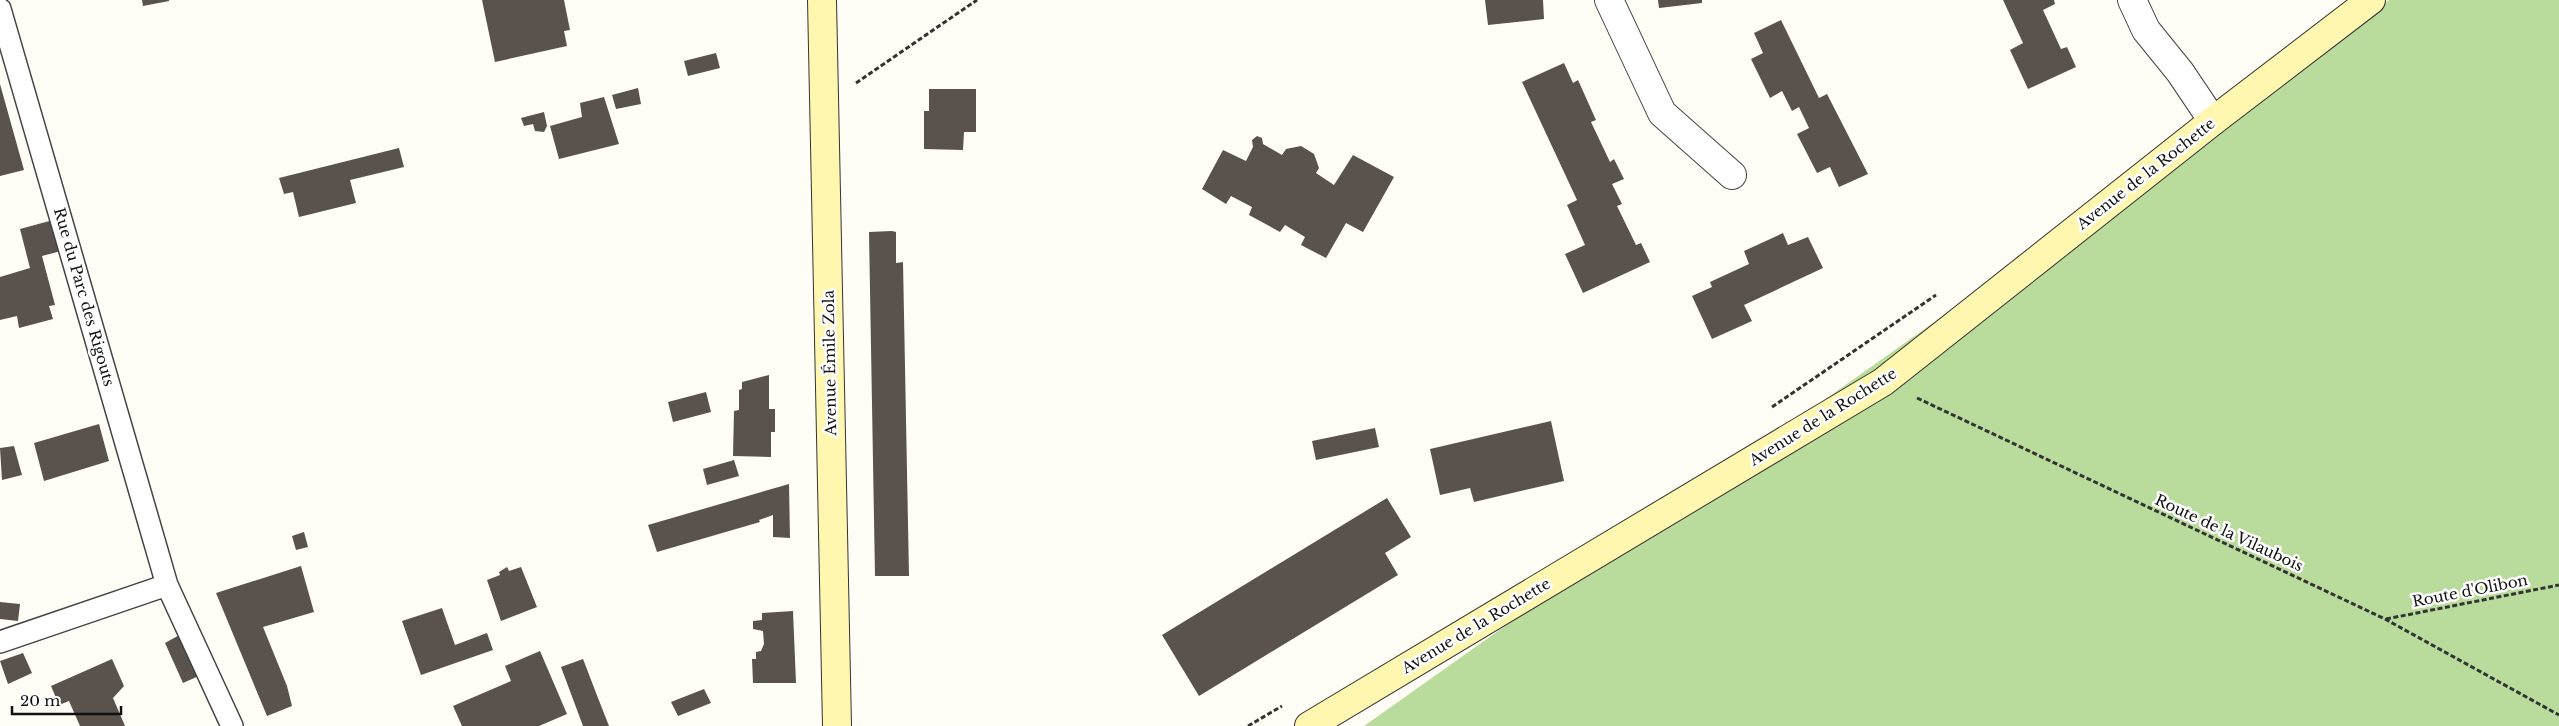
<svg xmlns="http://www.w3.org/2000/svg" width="2559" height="726" viewBox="0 0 2559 726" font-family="'Libre Baskerville',serif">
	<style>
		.forest { fill: #b9dc9c }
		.building { fill: #5a524d }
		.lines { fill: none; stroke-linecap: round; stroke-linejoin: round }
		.service-casing { stroke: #444; stroke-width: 24 }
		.minor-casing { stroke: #444; stroke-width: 30 }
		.secondary-casing { stroke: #333; stroke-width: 30 }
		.path { stroke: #333; stroke-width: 3; stroke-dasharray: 5 2.5; stroke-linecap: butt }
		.service { stroke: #fff; stroke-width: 21 }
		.minor { stroke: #fff; stroke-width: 28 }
		.secondary { stroke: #fff6b0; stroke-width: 28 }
		.labels { text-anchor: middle; stroke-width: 5; stroke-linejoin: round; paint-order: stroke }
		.street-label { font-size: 15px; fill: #111; stroke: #fff }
	</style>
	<rect width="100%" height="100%" fill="#fffdf5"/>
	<path class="forest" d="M2389,0H2559V726H1364Z"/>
	<path class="building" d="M142,0H169V1L143,6Z
		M482,0H564L570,30L564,31L567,46L495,62Z
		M1485,0H1543L1544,19L1488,25Z
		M1658,0H1702V3L1659,8Z
		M2003,0H2054L2055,4L2043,10L2061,49L2067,47L2076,67L2028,89L2010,50L2023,43Z
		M1781,20L1819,98L1827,94L1868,174L1839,187L1830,167L1817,173L1797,134L1809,128L1799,107L1792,111L1782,91L1770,98L1751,59L1763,53L1754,33Z
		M716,53L720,68L688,76L684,61Z
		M1564,63L1573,83L1578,80L1596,120L1591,122L1610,162L1614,159L1624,179L1612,184L1622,204L1617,206L1636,245L1641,243L1650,262L1583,293L1565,254L1585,245L1567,205L1577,200L1522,82Z
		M0,84L24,170L0,176Z
		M638,88L641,104L616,109L612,95Z
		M929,89H976V132H964L963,150L924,149V111H929Z
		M604,97L619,144L559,159L550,126L582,117L580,103Z
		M544,112L547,126L544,132L535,131L533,124L524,126L521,118Z
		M1257,136L1262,138L1263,144L1282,155L1286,149L1301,146L1314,154L1319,168L1316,173L1334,185L1353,155L1394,177L1363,232L1346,223L1326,258L1301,245L1305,237L1285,225L1280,232L1249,215L1252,207L1231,196L1226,204L1202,189L1223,150L1246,161L1253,147L1252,140Z
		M399,148L404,167L350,180L356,203L299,217L293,192L284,194L279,178Z
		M53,220L61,251L42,256L55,305L49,306L53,319L19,328L17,316L0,320V277L30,268L20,229Z
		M892,231L896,232V263L903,262L909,576H875L869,232Z
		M1783,233L1788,245L1808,237L1823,268L1744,305L1752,321L1712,339L1692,296L1712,287L1710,282L1749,264L1744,251Z
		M769,375V409H775V432H771V457L733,456L734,411L739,410V390L742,389V382Z
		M706,392L711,412L673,422L668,402Z
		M1551,421L1564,481L1474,502L1470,488L1440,495L1430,449Z
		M99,424L109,461L44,481L34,443Z
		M1375,428L1379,447L1316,460L1312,441Z
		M14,446L22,475L2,480L0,448Z
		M734,460L739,476L707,485L703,469Z
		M789,484L790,538L773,537V515L759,520L760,522L657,552L648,525Z
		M1387,498L1411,537L1385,553L1398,575L1199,696L1162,635Z
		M304,532L308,547L296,550L292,536Z
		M301,566L314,612L263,627L287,686L292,706L267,716L216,593Z
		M507,567L509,571L521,567L537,607L501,621L487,580L500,575L499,572Z
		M0,602L20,604L18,621L0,619Z
		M442,608L455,645L487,633L493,650L421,675L402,621Z
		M793,611L796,683H753L752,659H756V652L761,651L764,644L763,631L753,629V621L762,620V613Z
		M183,633L201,675L183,683L165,643Z
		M540,651L567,714L539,726H462L453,706L511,681L505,666Z
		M23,653L32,673L8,684L0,661Z
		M112,659L124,686L113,698L125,726H80L69,701L59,705L51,686Z
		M583,659L598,698L609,726H583L561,667Z
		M704,689L711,703L678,716L671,702Z"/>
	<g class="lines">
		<defs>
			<path id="service" d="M0,9L167,585L0,642
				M167,585L232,726"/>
			<path id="minor" d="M1609,0L1662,113L1732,175
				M2132,0L2146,30L2180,72L2213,121"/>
			<path id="secondary" d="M822,0L837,726
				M1309,726L1883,382L2213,121L2371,0"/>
		</defs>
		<use href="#service" class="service-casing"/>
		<use href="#minor" class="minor-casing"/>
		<use href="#secondary" class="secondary-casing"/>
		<path class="path" d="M856,83L977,0
			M1917,398L2385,619L2559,715
			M1772,407L1936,295
			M2386,619L2559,585
			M1248,726L1282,706"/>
		<use href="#service" class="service"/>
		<use href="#minor" class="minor"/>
		<use href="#secondary" class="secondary"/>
	</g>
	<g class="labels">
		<g class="street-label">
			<text transform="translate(2146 174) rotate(-38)" y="5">Avenue de la Rochette</text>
			<text transform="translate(84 297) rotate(74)" y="5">Rue du Parc des Rigouts</text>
			<text transform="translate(830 363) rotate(-91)" y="5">Avenue Émile Zola</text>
			<text transform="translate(1823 417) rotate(-32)" y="5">Avenue de la Rochette</text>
			<text transform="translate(2229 533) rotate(25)" y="5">Route de la Vilaubois</text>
			<text transform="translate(2470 591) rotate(-11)" y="5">Route d'Olibon</text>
			<text transform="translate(1476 626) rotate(-31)" y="5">Avenue de la Rochette</text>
		</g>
	</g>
	<path d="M12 706v8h109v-8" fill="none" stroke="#111111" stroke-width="2.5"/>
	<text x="20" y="706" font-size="15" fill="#111111" stroke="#ffffff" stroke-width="4" paint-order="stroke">20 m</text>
</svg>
